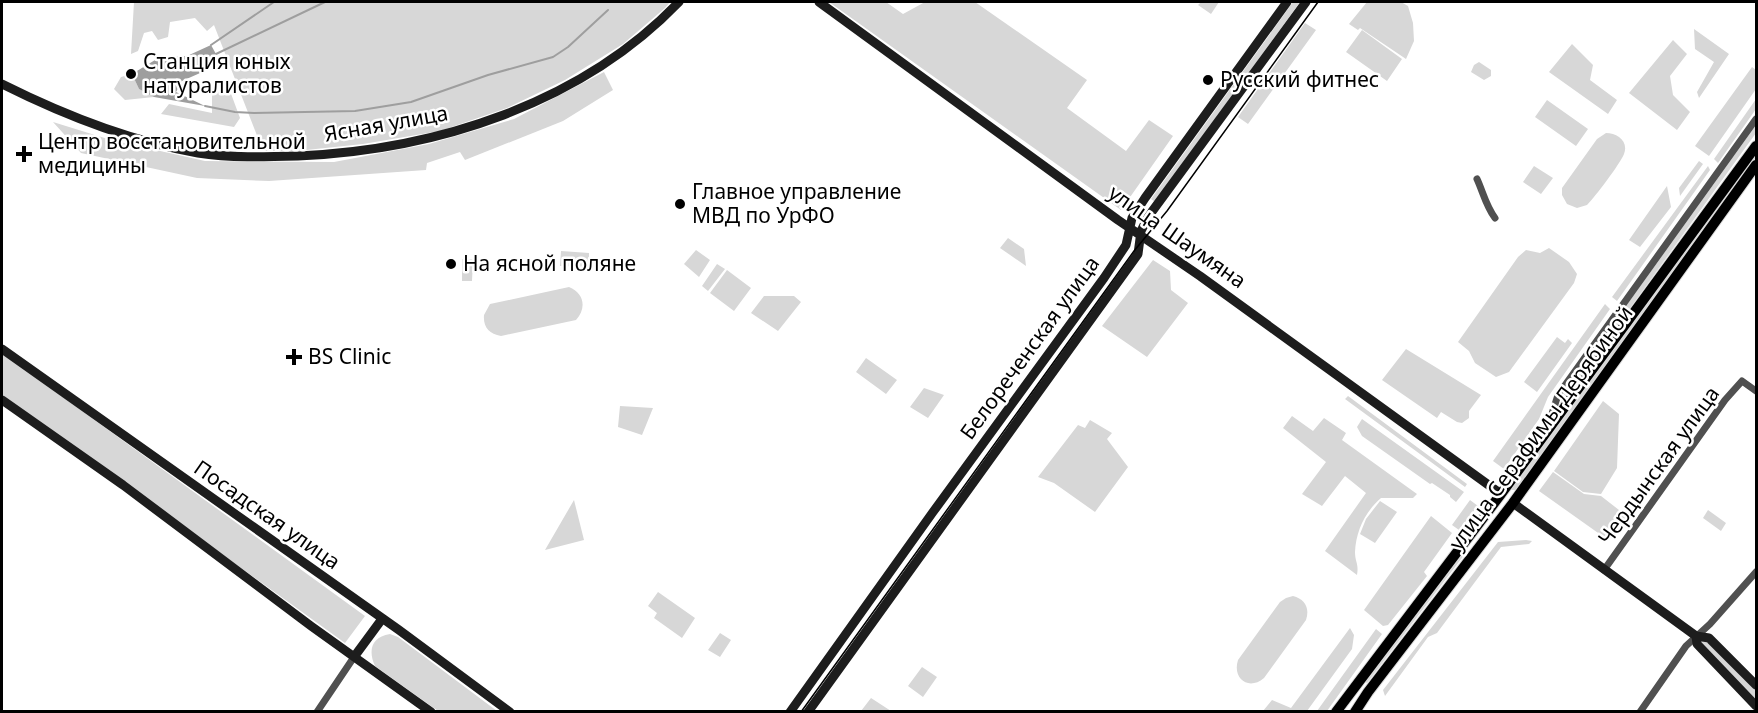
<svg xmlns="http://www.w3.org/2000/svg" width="1758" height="713" viewBox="0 0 1758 713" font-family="'Noto Sans',sans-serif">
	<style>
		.green { fill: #d7d7d7 }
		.water { fill: #9e9e9e }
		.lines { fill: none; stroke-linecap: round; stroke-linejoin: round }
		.stream { stroke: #9e9e9e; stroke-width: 2 }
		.primary-casing { stroke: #dbdbdb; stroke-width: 12 }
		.street { stroke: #505050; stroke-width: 7 }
		.secondary { stroke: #1d1d1d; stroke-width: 9 }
		.primary { stroke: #000; stroke-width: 10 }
		.tram { stroke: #000; stroke-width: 1.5 }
		.poi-dot { fill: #000; stroke: #fff; stroke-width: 2 }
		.labels { text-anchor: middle; stroke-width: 5; stroke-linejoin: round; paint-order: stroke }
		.poi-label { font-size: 21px; fill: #000; stroke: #fff; text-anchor: start }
		.street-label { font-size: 21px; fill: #000; stroke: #fff }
	</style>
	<rect width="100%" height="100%" fill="#fff"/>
	<path class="green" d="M134,2H670L665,8L623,44L565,80L507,108L440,131L363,144L297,151H263L214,25L207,31L195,18L170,22L168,37L158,40L152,31L144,33L138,51L131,54Z
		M829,2H886L903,14L925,2H975L1087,80L1067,108L1126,151L1149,120L1173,136L1121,210Z
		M1201,2H1219L1211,14L1198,5Z
		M1293,2H1300L1155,202L1151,199Z
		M1367,2H1401L1408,6L1413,23L1414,41L1406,59L1360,28L1358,30L1349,24Z
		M1305,23L1316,30L1248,124L1238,117Z
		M1694,29L1729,54L1699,98L1697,92L1714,62L1695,49Z
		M1362,30L1402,59L1387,81L1346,52Z
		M1673,40L1687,54L1670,76L1673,95L1690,112L1677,130L1629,93Z
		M1572,44L1593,65L1590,80L1617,100L1608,114L1549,72Z
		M1479,62L1491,70V76L1484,80L1471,72L1474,65Z
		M1752,67L1756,70V89L1709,156L1695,146Z
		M604,72L613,90L563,121L465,160L460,152L427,163L426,170L269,181L197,178L81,153L53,122L111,140L205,161L334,162L429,144L514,119Z
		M132,74L139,89L154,97L125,100L114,89L121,77Z
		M212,87L230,91L240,118L234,127L161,114L169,104L212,113Z
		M1756,99V109L1718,163L1714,159Z
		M1547,100L1588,129L1576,146L1535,117Z
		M1756,125V133L1559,407L1565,391Z
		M1606,133C1617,133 1629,141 1624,154C1620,164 1595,197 1587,205L1577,208L1567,204L1562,195V188L1597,139Z
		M1756,151V158L1520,484L1516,490H1512L1511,489Z
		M1699,161L1703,164L1680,196L1679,188Z
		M1534,166L1553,178L1541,194L1523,182Z
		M1708,166L1710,170L1617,301L1612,297Z
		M1667,186L1671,207L1640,247L1629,240Z
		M1008,238L1024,249L1026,266L1000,248Z
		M1549,248L1569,262L1577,274L1574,283L1509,372L1496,377L1475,363L1469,351L1458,342L1518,257L1526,250L1540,253Z
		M696,250L710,260L699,277L684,264Z
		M561,251L589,253V267L560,266Z
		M462,259H473L472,281H462Z
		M1153,260L1170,271L1171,290L1188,303L1147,357L1102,326Z
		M717,264L725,269L708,291L702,286Z
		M727,270L751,288L734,311L710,293Z
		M569,287C584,293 587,308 576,320L501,336C489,334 483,327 484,315L490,304Z
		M764,296H794L801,302L778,331L751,313Z
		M1605,304L1610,309L1548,397L1539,419L1504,469L1493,461Z
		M1557,337L1565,343L1568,339L1572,343L1537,392L1524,382Z
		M1406,349L1481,395L1469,411V418L1462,423L1457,422L1441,412L1437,418L1382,380Z
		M2,353L365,616L345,643L2,395Z
		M866,358L897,380L886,394L856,372Z
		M924,388L944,395L928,418L910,407Z
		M1348,396L1467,484L1465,487L1345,399Z
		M1603,401L1619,414L1617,468L1601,494L1583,492L1554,471Z
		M620,406L653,408L642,435L618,427Z
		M1292,416L1313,431L1324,418L1346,433L1342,440L1417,494L1413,498H1381C1365,512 1356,531 1355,552C1355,562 1359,564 1357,575L1325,551L1366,493L1345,476L1322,506L1302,494L1326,462L1283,428Z
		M1362,419L1464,492L1456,502L1450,497V495L1432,483L1430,484L1362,436L1357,427Z
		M1090,420L1112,433L1107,439L1128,467L1095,512L1054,483L1038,477L1078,425L1085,428Z
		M1553,472L1584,494L1601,496L1628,517L1608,540L1539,491Z
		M574,500L584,540L545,550Z
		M1470,500L1478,506L1459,530L1452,525Z
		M1380,501L1397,512L1375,543L1360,534L1366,519Z
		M1708,510L1726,523L1721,531L1703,518Z
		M1431,516L1452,533L1424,572L1427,576L1388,625L1383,626L1364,610Z
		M1526,540L1532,541L1529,544L1501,547L1437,633L1428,637L1385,696L1383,690L1498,542Z
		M1465,547L1468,550L1367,683L1364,681Z
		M658,592L695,618L682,638L654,618L657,613L648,606Z
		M1293,596C1305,599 1310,608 1306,620L1264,678C1249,691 1232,679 1238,660L1280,602L1286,598Z
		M1350,628L1354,635L1352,649L1307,711H1263L1272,700L1291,708Z
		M1376,629L1382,634L1327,711H1317Z
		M720,633L731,640L720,657L708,650Z
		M390,634L398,637L497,711H438L375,666C368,651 371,637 390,634Z
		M1704,639L1756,689V700L1699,642Z
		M922,667L937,677L923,697L908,686Z
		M871,698L891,711H861Z"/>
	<path class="water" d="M211,45L216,54V66L182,81L176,92L205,106L154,97L139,89L132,74L160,57L187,56Z"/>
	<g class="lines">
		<path class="stream" d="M211,45L274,2
			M216,54L325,2
			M205,106L235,112L254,113L355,111L411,102L488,75L553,57L568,47L608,10"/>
		<defs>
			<path id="primary" d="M1336,712L1501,494L1756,146
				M1355,712L1368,692L1513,503L1756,165"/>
		</defs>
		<use href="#primary" class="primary-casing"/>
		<path class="street" d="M1477,179C1483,192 1486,206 1495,218
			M1548,426L1558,395L1756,119
			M1604,570L1725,400L1742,381L1756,391
			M317,712L354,657
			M1640,712L1686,646L1710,624L1756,572"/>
		<path class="secondary" d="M819,2L1118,220L1200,276L1501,494
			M2,84C64,115 129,141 198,153C230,158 265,157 298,156C436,150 581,104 679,2
			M2,349L399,630L510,712
			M2,400L123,485L311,626L431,712
			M1513,503L1696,636L1709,638L1756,685
			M1696,636L1697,644L1756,706
			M354,657L382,619
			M790,712L933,512L1104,278L1126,245L1132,218L1145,198L1287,2
			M808,712L1138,254L1141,231L1148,217L1306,2"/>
		<use href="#primary" class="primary"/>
		<path class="tram" d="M801,712L1134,251L1167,211L1318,2"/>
	</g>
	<g class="poi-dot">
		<circle cx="131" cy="74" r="6"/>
		<circle cx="1208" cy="80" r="6"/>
		<path d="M21 145h6v6h6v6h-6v6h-6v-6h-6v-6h6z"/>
		<circle cx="680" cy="204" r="6"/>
		<circle cx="451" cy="264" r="6"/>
		<path d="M291 348h6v6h6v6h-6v6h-6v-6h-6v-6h6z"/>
	</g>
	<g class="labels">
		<g class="poi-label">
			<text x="143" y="69">Станция юных<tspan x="143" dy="24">натуралистов</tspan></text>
			<text x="1220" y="87">Русский фитнес</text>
			<text x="38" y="149">Центр восстановительной<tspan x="38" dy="24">медицины</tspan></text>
			<text x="692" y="199">Главное управление<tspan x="692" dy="24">МВД по УрФО</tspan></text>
			<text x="463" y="271">На ясной поляне</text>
			<text x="308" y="364">BS Clinic</text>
		</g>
		<g class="street-label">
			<text transform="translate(386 124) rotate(-10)" y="7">Ясная улица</text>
			<text transform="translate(1177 237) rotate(35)" y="7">улица Шаумяна</text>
			<text transform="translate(1030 348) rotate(-54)" y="7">Белореченская улица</text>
			<text transform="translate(1541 428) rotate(-54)" y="7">улица Серафимы Дерябиной</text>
			<text transform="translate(1659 466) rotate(-54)" y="7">Чердынская улица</text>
			<text transform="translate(267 515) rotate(35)" y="7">Посадская улица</text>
		</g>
	</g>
	<rect width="1758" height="713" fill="none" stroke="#000000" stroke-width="6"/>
</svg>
